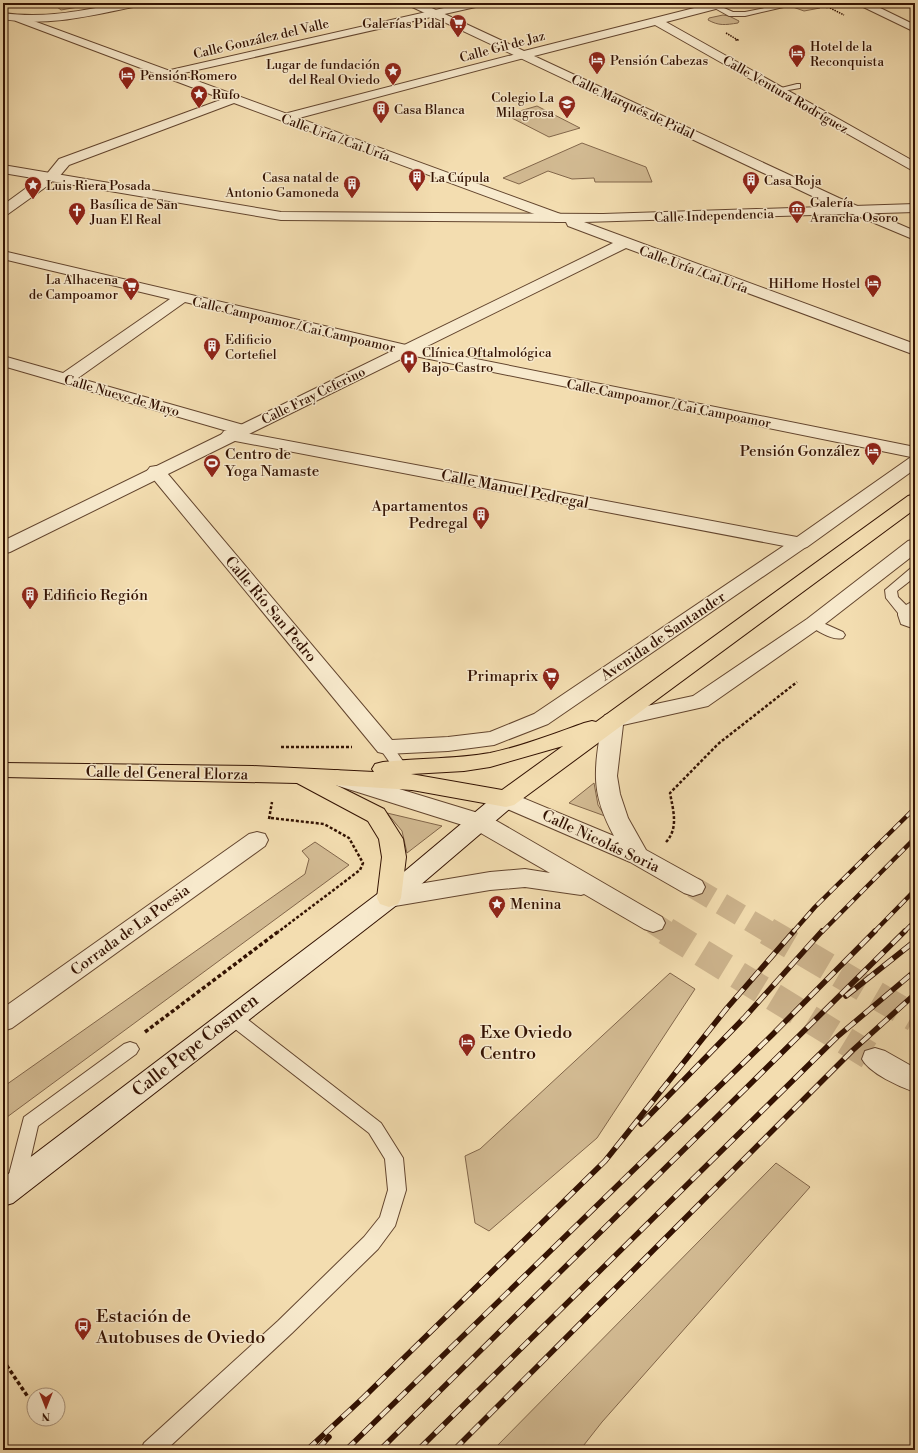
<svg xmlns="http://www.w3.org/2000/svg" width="918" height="1453" viewBox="0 0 918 1453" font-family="'Libre Bodoni',serif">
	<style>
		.green { fill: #d2ba92; stroke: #82664a }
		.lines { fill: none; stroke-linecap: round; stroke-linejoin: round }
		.minor-tunnel-far1 { stroke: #cdb48d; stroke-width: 22; stroke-dasharray: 22 11; stroke-linecap: butt }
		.minor-tunnel { stroke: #cdb48d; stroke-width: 28; stroke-dasharray: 28 14; stroke-linecap: butt }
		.service-casing { stroke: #63452e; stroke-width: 2 }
		.pedestrian-casing { stroke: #63452e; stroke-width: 2 }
		.minor-casing { stroke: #63452e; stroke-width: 2 }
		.tertiary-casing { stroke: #63452e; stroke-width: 2 }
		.secondary-casing { stroke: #331202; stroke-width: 2 }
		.trunk-casing { stroke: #331202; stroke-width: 2 }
		.path-far2 { stroke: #331202; stroke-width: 1.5; stroke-dasharray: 1.5 1; stroke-linecap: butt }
		.path-far1 { stroke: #331202; stroke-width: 2.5; stroke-dasharray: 3 2; stroke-linecap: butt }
		.path { stroke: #331202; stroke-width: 3.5; stroke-dasharray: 4 2.5; stroke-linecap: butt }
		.service { fill: #f7e9cc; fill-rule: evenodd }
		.pedestrian { fill: #f7e9cc; fill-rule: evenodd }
		.minor { fill: #f7e9cc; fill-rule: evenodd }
		.tertiary { fill: #f7e9cc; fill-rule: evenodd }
		.secondary { fill: #f7e9cc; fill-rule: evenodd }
		.trunk { fill: #f3ddb0; fill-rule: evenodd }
		.rail-far1-casing { stroke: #331202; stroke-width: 4.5 }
		.rail-casing { stroke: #331202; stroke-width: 5.5 }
		.rail-far1 { stroke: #f7e9cc; stroke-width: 3; stroke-dasharray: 9; stroke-linecap: butt }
		.rail { stroke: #f7e9cc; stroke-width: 4; stroke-dasharray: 12; stroke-linecap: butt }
		.labels { text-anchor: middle; stroke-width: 3; stroke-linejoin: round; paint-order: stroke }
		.far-poi-label { font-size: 13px; fill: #331202; stroke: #f7e9cc; text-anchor: start }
		.far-street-label { font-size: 13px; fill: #331202; stroke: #f7e9cc }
		.poi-label { font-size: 15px; fill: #331202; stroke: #f7e9cc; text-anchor: end }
		.street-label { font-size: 15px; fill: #331202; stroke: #f7e9cc }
		.near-poi-label { font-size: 18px; fill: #331202; stroke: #f7e9cc; text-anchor: start }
		.near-street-label { font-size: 18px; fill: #331202; stroke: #f7e9cc }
	</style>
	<rect width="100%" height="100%" fill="#f3ddb0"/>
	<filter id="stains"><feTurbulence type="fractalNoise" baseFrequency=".005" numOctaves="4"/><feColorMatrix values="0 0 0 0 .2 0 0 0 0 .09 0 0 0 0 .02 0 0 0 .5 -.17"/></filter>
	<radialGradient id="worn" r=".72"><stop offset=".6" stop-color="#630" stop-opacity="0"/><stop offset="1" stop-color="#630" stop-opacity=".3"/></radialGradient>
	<path class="green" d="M52,3H101L61,10Z
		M794,3H815L821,6L820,8L804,11L790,6Z
		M723,15L729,16L739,21L738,23C725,25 719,26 708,20L709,18Z
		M537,106L580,128L549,137L506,115Z
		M582,143L646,167L652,182H595L594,178L572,179L548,171L519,184L503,178Z
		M594,783L598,805L605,816L569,803Z
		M387,813L442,826L407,853L402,831Z
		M315,842L349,865L3,1120V1087L305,874L309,859L302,851Z
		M670,973L695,989L597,1138L489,1231L475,1223L465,1156L480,1149Z
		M776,1163L810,1187L602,1422L580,1450H493Z"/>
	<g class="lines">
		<path class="minor-tunnel-far1" d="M693,887L769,932
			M653,923L667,932"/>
		<path class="minor-tunnel" d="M666,931L875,1059
			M767,931L915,1018"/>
		<defs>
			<path id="service" d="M779,3H787L788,6L745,16H729L711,6L715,4L733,12H745L780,5Z
				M797,84H800V88L777,92L773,90Z
				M915,567V577L897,591L898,597L906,605L915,600V610L910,615L912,619L915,620V629L901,624L898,615V613L886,598L885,590L911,568Z
				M814,619L843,632L845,635L843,638C832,641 819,631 809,626L807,623Z
				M386,742L391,744L405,764L407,767L405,770H395L381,750L379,747L381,744Z
				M232,1011L238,1012L381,1123L403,1158L406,1190L395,1226L378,1249L292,1333L166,1450H141L144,1443L278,1321L364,1237L380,1217L388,1190L385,1159L369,1133L226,1022L224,1017L226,1012Z
				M130,1042L136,1044L139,1049L136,1054L38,1126L25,1182L22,1187L16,1190L10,1187L7,1182L24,1117L124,1044Z"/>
			<path id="pedestrian" d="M466,3H485L480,6L166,77L160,74L166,71Z
				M524,52L528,53L530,55L528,57L284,122L278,118L280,115Z
				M45,177L50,178L52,181L50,184L8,214L3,215V205L40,178Z
				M3,251L406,345L412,347L414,350L412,353L406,355L185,302L78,378L247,426L249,430L247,434L241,435L3,366V356L63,373L170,299L3,259Z
				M156,466L162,467L392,740L448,737L490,732L534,714L794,539L800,537L806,539L809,543L806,547L548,724L494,745L448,751L386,754L378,752L150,475L147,471L150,467Z
				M257,832L265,834L268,840L265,846L12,1028L3,1031V1008L249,834Z"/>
			<path id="minor" d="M406,3H421L524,51L714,3H733L731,5L666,22L915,162V172L655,25L534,56L839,198L915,231V240L829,204L408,5Z
				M855,3H870L915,25V32Z
				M20,16L566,216L568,219L566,222H556L234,103L69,165L58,178H48L46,175L59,159L223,99L16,21L14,19Z
				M406,345L915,447V469L807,547L800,549L230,440L224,439L221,435L224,431L230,430L797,537L911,457L400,353L398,350L400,347Z
				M915,539V554L821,627L708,706L623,725L617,776L620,794L628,818L646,850L702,881L705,887L702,893L693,896L684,893L630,862L498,805L494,799L498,793L506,791L614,836C589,790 595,769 602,720L605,715L693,696L807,619L908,541Z
				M337,770L488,816L662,917L665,923L662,929L653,932L644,929L584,894L581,895L525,887L490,890L389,907L380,904L377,898L380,892L389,889L490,872L525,869L550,873L472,828L329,783L326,778L329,773Z
				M875,1048L885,1051L915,1068V1092C900,1087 869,1073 862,1059L865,1051Z"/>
			<path id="tertiary" d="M121,3H144L138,6C93,15 49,27 3,19V13C43,19 81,11 121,3Z
				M3,165L281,212L603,214L915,204V212L584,222L915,344V355L626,248L10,552L3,554V541L613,243L568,226L566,222L281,220L3,173Z"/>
			<path id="secondary" d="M506,791L514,793L518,799L514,805L398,904L13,1203L3,1206V1178L380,892L498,793Z"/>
			<path id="trunk" d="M915,494V509L514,805L506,807L412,790L336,785L384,809L403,839L406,857L401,898L398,904L389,907L380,904L377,898L382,857L379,839L368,821L297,783L3,777V763L253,766L374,772L372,769L375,764L383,762C419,758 455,759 490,753C523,746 553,734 584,723L592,721L596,722L908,496ZM563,746L502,790L411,774L464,771L490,767Z"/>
		</defs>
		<use href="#service" class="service-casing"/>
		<use href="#pedestrian" class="pedestrian-casing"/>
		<use href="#minor" class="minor-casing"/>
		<use href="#tertiary" class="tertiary-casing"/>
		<use href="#secondary" class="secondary-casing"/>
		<use href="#trunk" class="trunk-casing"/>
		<path class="path-far2" d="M817,3L828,8
			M830,8L844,15
			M726,33L738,40H735"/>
		<path class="path-far1" d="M281,747H352
			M271,818L324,824L349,838L363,863L360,870L278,932
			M269,819L272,802
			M666,842C679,828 673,810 670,793L718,744L797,682"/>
		<path class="path" d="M145,1032L279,931
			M3,1360L28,1397"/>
		<use href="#service" class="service"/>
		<use href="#pedestrian" class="pedestrian"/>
		<use href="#minor" class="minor"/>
		<use href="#tertiary" class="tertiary"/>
		<use href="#secondary" class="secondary"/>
		<use href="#trunk" class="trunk"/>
		<defs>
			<path id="rail-far1" d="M793,932L815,907L915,808
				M822,932L915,838
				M874,932L915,890
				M904,932L915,921"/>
			<path id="rail" d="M846,996L915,941
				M641,1124L744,1018L822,931
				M307,1450L363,1398L605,1161L727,1008L794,931
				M317,1450L329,1437
				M346,1450L772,1035L875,931
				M380,1450L905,931
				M418,1450L837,1037L915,971
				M454,1450L853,1050L915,994"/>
		</defs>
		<use href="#rail-far1" class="rail-far1-casing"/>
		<use href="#rail" class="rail-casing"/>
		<use href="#rail-far1" class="rail-far1"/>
		<use href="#rail" class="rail"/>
	</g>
	<defs>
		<symbol id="supermarket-pin" viewBox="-11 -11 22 30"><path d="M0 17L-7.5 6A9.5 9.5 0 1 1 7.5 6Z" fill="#8f2418" stroke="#f7e9cc"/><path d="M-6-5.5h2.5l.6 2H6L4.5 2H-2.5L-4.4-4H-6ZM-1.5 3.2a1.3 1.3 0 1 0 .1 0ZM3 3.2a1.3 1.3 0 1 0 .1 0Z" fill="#fff"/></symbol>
		<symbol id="hotel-pin" viewBox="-11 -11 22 30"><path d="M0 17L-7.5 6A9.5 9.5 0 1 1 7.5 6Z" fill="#8f2418" stroke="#f7e9cc"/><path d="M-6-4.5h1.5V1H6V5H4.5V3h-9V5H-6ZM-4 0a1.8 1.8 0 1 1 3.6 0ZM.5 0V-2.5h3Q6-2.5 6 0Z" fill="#fff"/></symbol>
		<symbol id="sight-pin" viewBox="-11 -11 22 30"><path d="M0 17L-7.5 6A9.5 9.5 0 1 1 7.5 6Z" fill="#8f2418" stroke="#f7e9cc"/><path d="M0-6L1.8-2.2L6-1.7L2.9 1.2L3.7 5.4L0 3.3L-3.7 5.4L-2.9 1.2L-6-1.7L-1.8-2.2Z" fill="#fff"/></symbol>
		<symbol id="school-pin" viewBox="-11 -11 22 30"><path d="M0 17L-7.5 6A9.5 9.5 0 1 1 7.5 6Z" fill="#8f2418" stroke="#f7e9cc"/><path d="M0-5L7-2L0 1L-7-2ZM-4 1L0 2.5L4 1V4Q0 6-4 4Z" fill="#fff"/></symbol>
		<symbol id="building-pin" viewBox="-11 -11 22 30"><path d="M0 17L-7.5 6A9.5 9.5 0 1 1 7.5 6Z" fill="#8f2418" stroke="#f7e9cc"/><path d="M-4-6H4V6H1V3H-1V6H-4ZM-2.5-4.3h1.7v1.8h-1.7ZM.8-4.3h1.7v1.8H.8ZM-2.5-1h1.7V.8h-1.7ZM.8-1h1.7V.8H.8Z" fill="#fff"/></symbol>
		<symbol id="museum-pin" viewBox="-11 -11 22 30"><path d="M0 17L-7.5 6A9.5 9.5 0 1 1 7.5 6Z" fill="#8f2418" stroke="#f7e9cc"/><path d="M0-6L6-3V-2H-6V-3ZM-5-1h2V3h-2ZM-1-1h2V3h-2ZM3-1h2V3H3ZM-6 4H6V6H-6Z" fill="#fff"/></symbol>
		<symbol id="church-pin" viewBox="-11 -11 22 30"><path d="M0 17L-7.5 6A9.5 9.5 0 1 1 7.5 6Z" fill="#8f2418" stroke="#f7e9cc"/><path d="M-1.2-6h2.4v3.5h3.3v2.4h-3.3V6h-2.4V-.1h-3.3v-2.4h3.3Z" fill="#fff"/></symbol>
		<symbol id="hospital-pin" viewBox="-11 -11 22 30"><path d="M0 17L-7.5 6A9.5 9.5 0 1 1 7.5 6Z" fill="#8f2418" stroke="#f7e9cc"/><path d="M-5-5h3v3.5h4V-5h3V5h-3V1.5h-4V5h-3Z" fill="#fff"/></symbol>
		<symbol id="stadium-pin" viewBox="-11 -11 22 30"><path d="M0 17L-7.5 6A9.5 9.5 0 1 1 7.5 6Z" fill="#8f2418" stroke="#f7e9cc"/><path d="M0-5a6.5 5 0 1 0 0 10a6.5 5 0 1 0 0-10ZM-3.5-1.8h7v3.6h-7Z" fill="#fff"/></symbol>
		<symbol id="bus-pin" viewBox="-11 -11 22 30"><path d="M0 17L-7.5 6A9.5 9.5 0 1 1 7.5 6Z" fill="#8f2418" stroke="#f7e9cc"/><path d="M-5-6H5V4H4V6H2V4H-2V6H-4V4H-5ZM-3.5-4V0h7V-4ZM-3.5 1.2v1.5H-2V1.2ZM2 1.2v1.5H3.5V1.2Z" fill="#fff"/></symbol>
	</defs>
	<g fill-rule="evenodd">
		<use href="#supermarket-pin" x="448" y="13" width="20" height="27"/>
		<use href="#hotel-pin" x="787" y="43" width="20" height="27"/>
		<use href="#hotel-pin" x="587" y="50" width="20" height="27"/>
		<use href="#sight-pin" x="383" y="61" width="20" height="27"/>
		<use href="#hotel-pin" x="117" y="65" width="20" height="27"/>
		<use href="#sight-pin" x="189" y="84" width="20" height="27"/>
		<use href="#school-pin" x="557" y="94" width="20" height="27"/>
		<use href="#building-pin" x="371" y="99" width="20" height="27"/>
		<use href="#building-pin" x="407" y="167" width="20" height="27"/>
		<use href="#building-pin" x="741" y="170" width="20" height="27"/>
		<use href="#building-pin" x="342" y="174" width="20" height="27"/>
		<use href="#sight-pin" x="23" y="175" width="20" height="27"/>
		<use href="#museum-pin" x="787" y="199" width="20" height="27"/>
		<use href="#church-pin" x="67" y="201" width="20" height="27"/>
		<use href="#hotel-pin" x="863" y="273" width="20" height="27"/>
		<use href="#supermarket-pin" x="121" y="276" width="20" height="27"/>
		<use href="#building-pin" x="202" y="336" width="20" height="27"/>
		<use href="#hospital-pin" x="399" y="349" width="20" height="27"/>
		<use href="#hotel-pin" x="863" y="441" width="20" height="27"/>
		<use href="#stadium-pin" x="202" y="453" width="20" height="27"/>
		<use href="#building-pin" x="471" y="505" width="20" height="27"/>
		<use href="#building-pin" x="20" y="585" width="20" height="27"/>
		<use href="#supermarket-pin" x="541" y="666" width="20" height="27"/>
		<use href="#sight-pin" x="487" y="894" width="20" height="27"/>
		<use href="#hotel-pin" x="457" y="1032" width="20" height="27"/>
		<use href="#bus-pin" x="73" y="1316" width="20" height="27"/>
	</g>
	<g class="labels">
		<g class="far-poi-label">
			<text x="445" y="28" text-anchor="end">Galerías Pidal</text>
			<text x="810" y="51">Hotel de la<tspan x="810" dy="15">Reconquista</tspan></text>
			<text x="610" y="65">Pensión Cabezas</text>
			<text x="380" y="69" text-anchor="end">Lugar de fundación<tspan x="380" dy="15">del Real Oviedo</tspan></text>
			<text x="140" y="80">Pensión Romero</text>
			<text x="212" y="99">Rufo</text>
			<text x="554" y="102" text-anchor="end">Colegio La<tspan x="554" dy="15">Milagrosa</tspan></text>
			<text x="394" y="114">Casa Blanca</text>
			<text x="339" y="182" text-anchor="end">Casa natal de<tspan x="339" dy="15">Antonio Gamoneda</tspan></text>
			<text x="430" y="182">La Cúpula</text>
			<text x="764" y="185">Casa Roja</text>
			<text x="46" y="190">Luis Riera Posada</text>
			<text x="810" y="207">Galería<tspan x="810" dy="15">Arancha Osoro</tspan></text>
			<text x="90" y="209">Basílica de San<tspan x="90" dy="15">Juan El Real</tspan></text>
			<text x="118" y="284" text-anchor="end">La Alhacena<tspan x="118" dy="15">de Campoamor</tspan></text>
			<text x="860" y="288" text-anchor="end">HiHome Hostel</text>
			<text x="225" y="344">Edificio<tspan x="225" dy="15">Cortefiel</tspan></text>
			<text x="422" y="357">Clínica Oftalmológica<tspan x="422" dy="15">Bajo-Castro</tspan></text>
		</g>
		<g class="far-street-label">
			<text transform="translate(261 38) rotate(-13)" y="5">Calle González del Valle</text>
			<text transform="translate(502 46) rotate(-15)" y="5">Calle Gil de Jaz</text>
			<text transform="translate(786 94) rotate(30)" y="5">Calle Ventura Rodríguez</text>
			<text transform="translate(633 106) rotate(25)" y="5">Calle Marqués de Pidal</text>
			<text transform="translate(336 137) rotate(20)" y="5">Calle Uría / Cai Uría</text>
			<text transform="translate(714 215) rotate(-2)" y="5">Calle Independencia</text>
			<text transform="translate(694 269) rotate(20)" y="5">Calle Uría / Cai Uría</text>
			<text transform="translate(294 324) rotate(13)" y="5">Calle Campoamor / Cai Campoamor</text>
			<text transform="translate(122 395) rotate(16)" y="5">Calle Nueve de Mayo</text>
			<text transform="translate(313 395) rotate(-26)" y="5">Calle Fray Ceferino</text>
			<text transform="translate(669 403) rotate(11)" y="5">Calle Campoamor / Cai Campoamor</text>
		</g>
		<g class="poi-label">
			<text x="860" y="456">Pensión González</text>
			<text x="225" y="459" text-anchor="start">Centro de<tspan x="225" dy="17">Yoga Namaste</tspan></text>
			<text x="468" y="511">Apartamentos<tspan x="468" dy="17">Pedregal</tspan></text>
			<text x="43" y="600" text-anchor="start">Edificio Región</text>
			<text x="538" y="681">Primaprix</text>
			<text x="510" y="909" text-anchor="start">Menina</text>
		</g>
		<g class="street-label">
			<text transform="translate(515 489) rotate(11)" y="5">Calle Manuel Pedregal</text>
			<text transform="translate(271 609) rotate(50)" y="5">Calle Río San Pedro</text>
			<text transform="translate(663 636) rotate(-34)" y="5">Avenida de Santander</text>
			<text transform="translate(167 773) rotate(1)" y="5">Calle del General Elorza</text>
			<text transform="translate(601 841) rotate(25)" y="5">Calle Nicolás Soria</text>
			<text transform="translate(130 930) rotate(-36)" y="5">Corrada de La Poesia</text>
		</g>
		<g class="near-poi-label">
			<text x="480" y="1038">Exe Oviedo<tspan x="480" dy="21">Centro</tspan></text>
			<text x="96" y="1322">Estación de<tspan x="96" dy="21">Autobuses de Oviedo</tspan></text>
		</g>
		<g class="near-street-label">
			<text transform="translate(195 1045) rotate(-38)" y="6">Calle Pepe Cosmen</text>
		</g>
	</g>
	<rect width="918" height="1453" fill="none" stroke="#f3ddb0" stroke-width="16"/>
	<rect x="4" y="4" width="910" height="1445" fill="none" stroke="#331202" stroke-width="2"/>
	<rect x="8" y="8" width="902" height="1437" fill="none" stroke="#331202"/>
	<g transform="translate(46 1407) rotate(180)"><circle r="19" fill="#f7e9cc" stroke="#a9937b"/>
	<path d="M0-3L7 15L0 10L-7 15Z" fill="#8f2418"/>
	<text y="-6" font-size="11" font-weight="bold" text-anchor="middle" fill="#331202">N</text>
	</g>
	<rect width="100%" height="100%" filter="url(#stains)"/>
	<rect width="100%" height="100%" fill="url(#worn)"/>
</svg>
